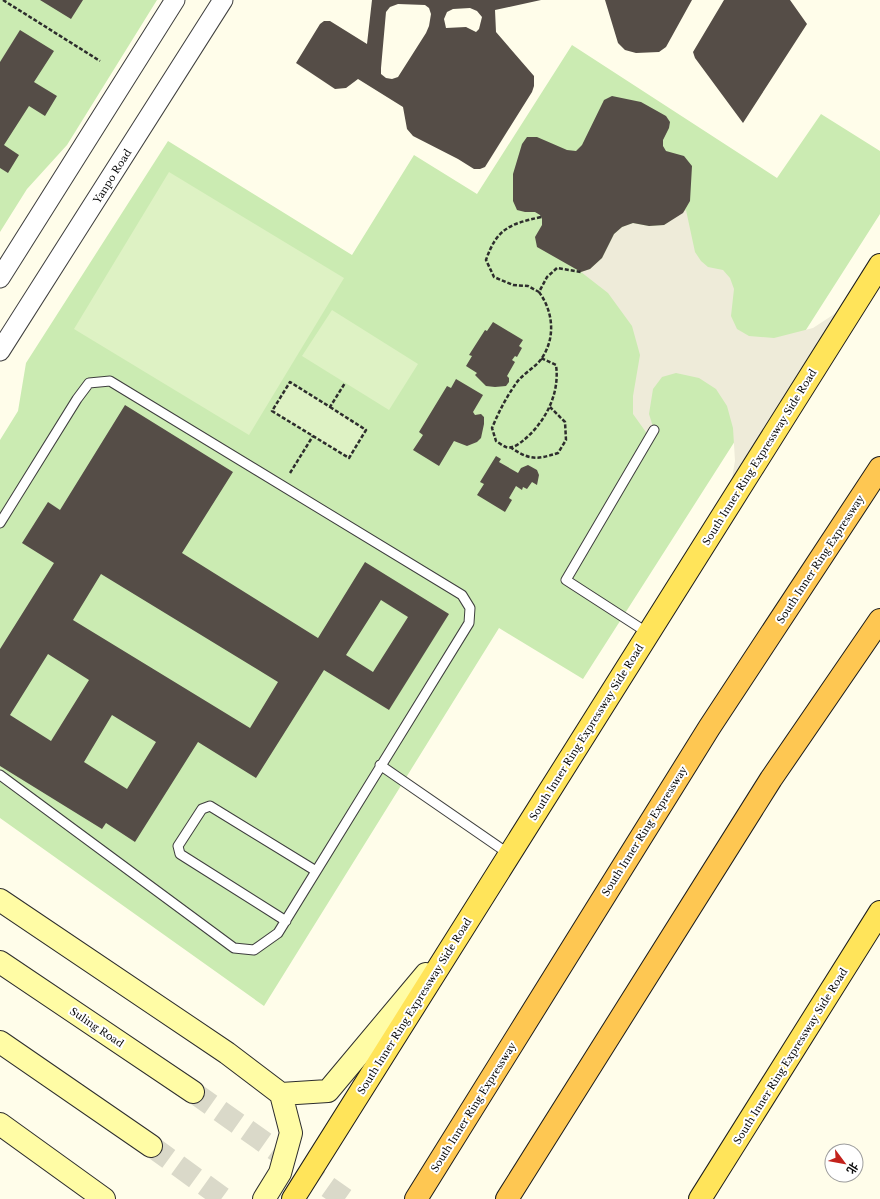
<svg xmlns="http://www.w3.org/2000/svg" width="880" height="1199" viewBox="0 0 880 1199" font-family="'Libre Baskerville','Noto Sans SC',serif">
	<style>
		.green { fill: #cbebb2 }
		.pitch { fill: #def2c4 }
		.plaza { fill: #eeebd9 }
		.building { fill: #554d47; fill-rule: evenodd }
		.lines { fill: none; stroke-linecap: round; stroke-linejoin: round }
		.secondary-tunnel { stroke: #dad9c9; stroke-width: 22; stroke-dasharray: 22 11; stroke-linecap: butt }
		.service-casing { stroke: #3e3e3e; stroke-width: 11 }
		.minor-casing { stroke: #3e3e3e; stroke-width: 21 }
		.secondary-casing { stroke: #2d2d2d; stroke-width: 24 }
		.primary-casing { stroke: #1c1c1c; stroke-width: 24 }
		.trunk-casing { stroke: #1c1c1c; stroke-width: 24 }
		.path { stroke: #2d2d2d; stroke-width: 2.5; stroke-dasharray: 4 2; stroke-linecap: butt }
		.service { stroke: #fff; stroke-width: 9 }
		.minor { stroke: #fff; stroke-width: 19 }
		.secondary { stroke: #fffca5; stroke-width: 22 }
		.primary { stroke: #ffe45a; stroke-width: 22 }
		.trunk { stroke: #fec752; stroke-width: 22 }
		.labels { text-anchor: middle; stroke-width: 4; stroke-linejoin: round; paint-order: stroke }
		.street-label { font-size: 10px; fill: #0b0b0b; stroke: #fff }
	</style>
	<rect width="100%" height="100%" fill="#fffdea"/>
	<path class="green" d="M0,0H157L67,145L27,189L0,232Z
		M572,45L777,178L821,114L880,151V214L583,679L499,628L264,1006L0,818V440L18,411L26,363L168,141L352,255L414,155L477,194Z"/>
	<path class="pitch" d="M169,172L344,278L249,435L74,329Z
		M332,310L418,364L389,410L302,356Z
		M290,382L366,430L349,458L272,411Z"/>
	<path class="plaza" d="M686,210L695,252L701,261L708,267L723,270L730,278L734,289L731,316L737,329L749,336L774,338L813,328L859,298L727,507L735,461L733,428L727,406L716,389L699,378L676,373L662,377L653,389L649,414L654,430L648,435L633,414V396L640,355L632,326L608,293L581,272L590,269L602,258L614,234L622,227L633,223L649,226L664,225Z"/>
	<path class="building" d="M40,0H83L71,19Z
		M372,0H541L495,10L496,32L534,76V86L532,92L485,167L480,169H474L458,159L413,136L407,129L403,107L358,79L346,88L335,89L296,63L320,24L324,21H330L367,44ZM398,4L425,5L429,8L431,14L429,26L426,33L398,77L392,79L386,78L381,74V68L386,12L390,7ZM470,8L477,11L482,17L479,29L476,32L466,27L446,28L444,19L447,12L453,9Z
		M605,0H692L666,47L659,52L636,53L625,50L618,43Z
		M724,0H790L807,24L743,123L695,58L693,52Z
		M20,30L54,51L34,82L57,96L45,116L29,106L4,145L19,155L8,173L0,168V62Z
		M612,96L641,102L666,116L670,122L669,128L663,140V146L666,151L684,156L692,166L690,201L683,213L664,225L649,226L633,223L622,227L614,234L602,258L590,269L581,272L537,247L535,237L542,225V219L540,215L535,212H525L517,210L513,201V174L522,144L527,137H537L567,150L576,151L582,145L604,100Z
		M493,322L523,340L519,346L522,348L517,357L515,356L512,360L515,362L507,376L509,378V382L506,386L495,387L486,386L475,375L477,373L466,366L472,356L469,355L485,330L487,331Z
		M456,379L483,395L473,412L475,415L481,414L484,417V424L481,438L477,442L467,446L454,441L439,466L413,450L423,435L419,432L447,386L451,388Z
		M125,405L233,472L182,553L318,638L365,562L449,614L389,710L324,670L256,778L198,742L135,842L106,823L102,829L0,766V649L54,563L22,543L48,502L60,510ZM101,574L278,682L250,728L73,620ZM381,600L408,617L373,672L346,655ZM48,654L89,680L51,741L10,715ZM112,715L156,742L127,789L84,762Z
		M496,456L501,459L499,462L518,473L521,468L528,465L537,470L539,475L537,485L532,482L527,489L523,487L522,490L516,486L509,498L512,500L505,512L477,495L484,484L480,482Z"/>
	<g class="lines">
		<path class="secondary-tunnel" d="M193,1092L345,1199
			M151,1146L224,1199"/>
		<defs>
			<path id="service" d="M0,523L77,399L89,383L110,381L462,595L470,608L469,623L278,933L254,950L234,948L0,775
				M648,633L566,580L654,430
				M380,765L509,854
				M286,921L180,854L178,846L202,809L210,806L316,871"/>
			<path id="minor" d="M0,278L175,0
				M0,351L223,0"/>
			<path id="secondary" d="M0,900L227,1053L281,1094L328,1091L426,974
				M0,962L193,1092
				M0,1042L151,1146
				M0,1124L104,1199
				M264,1199L280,1173L291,1133L281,1094"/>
			<path id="primary" d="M293,1199L880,265
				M700,1199L880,912"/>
			<path id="trunk" d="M416,1199L709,728L880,468
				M507,1199L771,779L880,620"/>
		</defs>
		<use href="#service" class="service-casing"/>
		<use href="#minor" class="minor-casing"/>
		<use href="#secondary" class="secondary-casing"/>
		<use href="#primary" class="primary-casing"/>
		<use href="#trunk" class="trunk-casing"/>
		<path class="path" d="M3,0L100,61
			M541,217C510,224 497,228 486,260L494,277L513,285L528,286L539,292L547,277L557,268L581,272
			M539,292C553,311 556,337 542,358C536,367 524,373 517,382C507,396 499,411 492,428L496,441C499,443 503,446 506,447C514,449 520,443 525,439C546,421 560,393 556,365L541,358
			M330,407L366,430L349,458L272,411L290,382L330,407L345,383
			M510,447C529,460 536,460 558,453L566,440L565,422L550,407
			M290,473L313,436"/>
		<use href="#service" class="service"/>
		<use href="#minor" class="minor"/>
		<use href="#secondary" class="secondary"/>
		<use href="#primary" class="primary"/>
		<use href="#trunk" class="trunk"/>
	</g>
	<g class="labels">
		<g class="street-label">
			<text transform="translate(112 176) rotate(-58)" y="4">Yanpo Road</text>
			<text transform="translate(759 457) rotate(-58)" y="4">South Inner Ring Expressway Side Road</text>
			<text transform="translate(820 559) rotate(-57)" y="4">South Inner Ring Expressway</text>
			<text transform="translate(586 732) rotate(-58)" y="4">South Inner Ring Expressway Side Road</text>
			<text transform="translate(644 831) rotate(-58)" y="4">South Inner Ring Expressway</text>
			<text transform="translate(414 1006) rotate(-58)" y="4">South Inner Ring Expressway Side Road</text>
			<text transform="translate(97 1027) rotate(34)" y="4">Suling Road</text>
			<text transform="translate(790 1056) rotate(-58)" y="4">South Inner Ring Expressway Side Road</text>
			<text transform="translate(473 1107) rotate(-58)" y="4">South Inner Ring Expressway</text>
		</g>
	</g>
	<g transform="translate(844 1163) rotate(122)"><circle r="19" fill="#ffffff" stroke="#9d9d9d"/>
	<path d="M0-3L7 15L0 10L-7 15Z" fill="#c3221c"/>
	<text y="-6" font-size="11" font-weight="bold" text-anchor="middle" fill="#0b0b0b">北</text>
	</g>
</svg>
